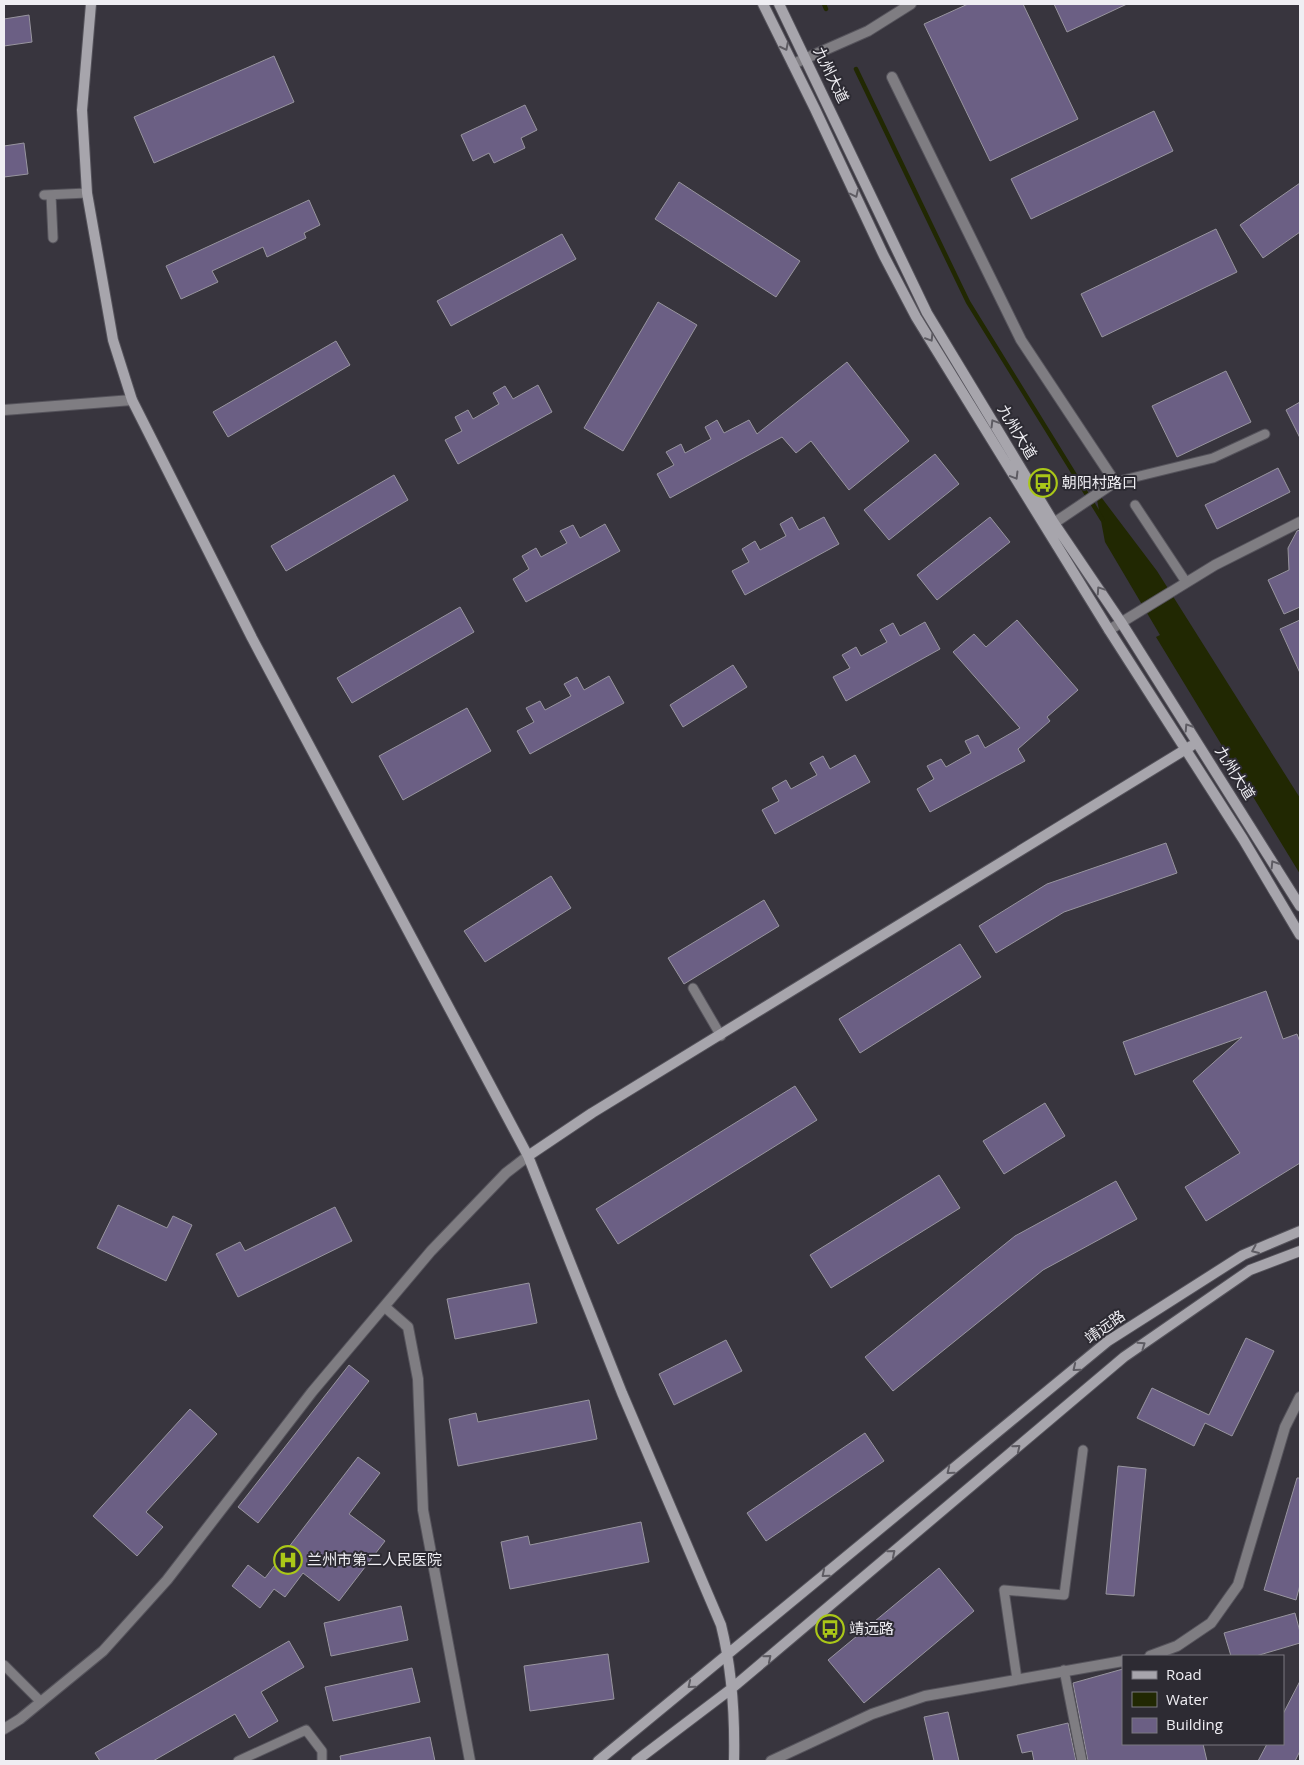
<svg xmlns="http://www.w3.org/2000/svg" width="1304" height="1765" viewBox="0 0 1304 1765" font-family="'Open Sans','Noto Sans SC',sans-serif">
	<style>
		.water { fill: #212802 }
		.lines { fill: none; stroke-linecap: round; stroke-linejoin: round }
		.stream { stroke: #212802; stroke-width: 4.5 }
		.building { fill: #6b5f84; stroke: #98959f }
		.lane-casing { stroke: #55535b; stroke-width: 11 }
		.street-casing { stroke: #55535b; stroke-width: 12 }
		.secondary-casing { stroke: #55535b; stroke-width: 12 }
		.lane { stroke: #7f7d82; stroke-width: 9 }
		.street { stroke: #7f7d82; stroke-width: 10 }
		.secondary { stroke: #a7a5ac; stroke-width: 10 }
		.oneway { stroke: #5e5c63 }
		.labels { text-anchor: middle; stroke-width: 4; stroke-linejoin: round; paint-order: stroke }
		.street-label { font-size: 15px; fill: #efeef3; stroke: #2d2b33 }
		.poi-label { font-size: 15px; fill: #efeef3; stroke: #2d2b33; text-anchor: start }
	</style>
	<rect width="100%" height="100%" fill="#38353e"/>
	<path class="water" d="M1095,489L1157,571L1300,798V874L1156,637L1160,635L1105,542Z"/>
	<g class="lines">
		<path class="stream" d="M824,4L826,9
			M856,69L968,302L1102,519"/>
	</g>
	<path class="building" d="M968,4H1023L1078,119L990,161L924,24Z
		M1054,4H1127L1067,32Z
		M29,15L32,42L4,46V19Z
		M274,56L294,102L154,163L134,117Z
		M525,105L537,130L521,138L525,148L494,163L489,153L473,161L461,135Z
		M1154,111L1173,151L1031,219L1011,179Z
		M24,143L28,174L4,177V146Z
		M679,182L800,261L776,297L655,219Z
		M1300,183V232L1263,258L1240,225Z
		M309,200L320,225L304,233L306,238L267,257L263,247L212,271L218,282L181,299L166,266Z
		M1216,229L1237,272L1102,337L1081,294Z
		M562,234L576,259L451,326L437,301Z
		M658,302L697,325L623,451L584,428Z
		M336,341L350,365L228,437L213,412Z
		M847,362L909,441L849,490L811,441L796,453L782,437L670,498L657,474L674,465L666,452L681,444L685,453L711,439L705,427L717,420L724,433L749,420L757,434Z
		M1226,371L1251,422L1177,457L1152,406Z
		M538,385L552,412L458,464L445,440L462,431L455,417L468,410L473,419L499,404L493,393L505,386L513,399Z
		M1300,402V438L1286,410Z
		M935,454L959,484L889,540L864,510Z
		M1278,468L1290,492L1217,529L1205,505Z
		M394,475L408,500L286,571L271,546Z
		M792,517L799,530L824,517L839,544L745,595L732,571L749,562L742,549L755,541L760,550L786,536L780,524Z
		M990,517L1010,542L937,600L917,575Z
		M605,524L620,551L526,602L513,579L529,569L522,556L536,548L541,557L567,543L560,531L573,525L580,538Z
		M1300,530V607L1284,614L1268,580L1289,570L1288,548L1297,531Z
		M460,607L474,632L352,703L337,678Z
		M1017,620L1078,690L1047,717L1050,721L1018,749L1025,761L930,812L917,789L934,779L927,766L941,759L946,767L971,753L965,741L978,735L985,748L1020,728L953,652L974,634L986,647Z
		M1300,620V673L1280,629Z
		M925,622L940,649L846,701L833,677L850,668L842,655L856,647L861,656L887,642L880,630L893,623L900,636Z
		M733,665L747,687L683,727L670,705Z
		M609,676L624,703L530,754L517,731L534,722L526,708L540,701L545,710L571,696L564,684L577,677L584,690Z
		M467,708L491,751L403,800L379,756Z
		M855,755L870,782L775,834L762,810L779,801L772,788L786,780L791,789L817,775L810,763L823,756L830,769Z
		M1166,843L1177,873L1064,912L996,953L979,926L1047,884Z
		M551,876L571,908L485,962L464,931Z
		M764,900L779,926L684,984L668,958Z
		M960,944L981,977L860,1053L839,1019Z
		M1266,991L1283,1039L1297,1034L1300,1042V1163L1206,1221L1185,1187L1240,1153L1193,1081L1242,1037L1135,1075L1123,1042Z
		M795,1086L817,1120L618,1244L596,1209Z
		M1045,1103L1065,1136L1004,1174L983,1141Z
		M939,1175L960,1208L831,1288L810,1255Z
		M1116,1181L1137,1219L1043,1270L893,1391L865,1357L1015,1236Z
		M118,1205L167,1228L173,1216L192,1225L166,1281L97,1248Z
		M335,1207L352,1241L238,1297L216,1254L240,1242L245,1251Z
		M529,1283L537,1323L455,1339L447,1299Z
		M1246,1338L1274,1351L1232,1436L1205,1423L1194,1446L1137,1418L1152,1388L1209,1415Z
		M726,1340L742,1371L674,1405L659,1374Z
		M349,1365L369,1381L258,1523L238,1507Z
		M589,1400L597,1439L458,1466L449,1419L476,1413L478,1422Z
		M190,1409L217,1434L146,1512L163,1527L137,1556L93,1516Z
		M865,1433L884,1461L766,1541L747,1513Z
		M358,1457L380,1473L349,1514L385,1541L339,1601L303,1573L285,1597L274,1589L260,1608L232,1586L248,1565L265,1578Z
		M1118,1466L1146,1469L1134,1596L1106,1594Z
		M1297,1478H1300V1585L1296,1600L1264,1590Z
		M641,1522L649,1562L510,1589L501,1542L528,1536L530,1545Z
		M939,1568L974,1611L864,1703L828,1660Z
		M401,1606L408,1640L331,1656L324,1623Z
		M1295,1613L1300,1632V1643L1256,1656H1231L1224,1633Z
		M289,1641L304,1667L261,1692L278,1721L249,1738L235,1714L153,1761H100L95,1753Z
		M608,1654L614,1699L530,1711L524,1666Z
		M412,1668L420,1702L333,1721L325,1687Z
		M1123,1669V1744H1203L1207,1761H1088L1073,1683Z
		M1300,1681V1751L1295,1761H1258L1267,1744H1283V1714Z
		M948,1712L959,1761H934L924,1717Z
		M1068,1723L1076,1761H1034L1032,1751L1022,1753L1017,1735Z
		M430,1737L435,1761H341L340,1756Z"/>
	<g class="lines">
		<defs>
			<path id="lane" d="M44,195L87,193
				M51,195L53,238
				M1115,482L1213,458L1265,434
				M1135,505L1186,582
				M693,988L721,1036
				M4,1665L41,1702
				M1064,1670L1082,1761
				M1017,1679L1004,1590L1064,1595L1083,1450
				M238,1761L306,1730L322,1751V1761"/>
			<path id="street" d="M793,64L868,31L911,4
				M892,77L1021,340L1115,482L1054,523L1047,526
				M4,410L132,400
				M1109,630L1215,565L1300,522
				M385,1307L408,1327L418,1379L423,1510L470,1761
				M1150,1656L1177,1646L1211,1623L1238,1585L1285,1427L1300,1397
				M4,1729L20,1719L103,1651L167,1580L312,1392L431,1251L506,1173L528,1156
				M771,1761L872,1714L925,1696L1123,1661"/>
			<path id="secondary" d="M91,4L82,110L87,193L113,340L132,400L252,638L528,1156L622,1393L721,1625C732,1669 735,1716 734,1761
				M763,4L815,109L884,256L916,317L1109,630L1243,839L1300,935
				M779,4L927,313L1054,523L1121,622L1300,906
				M528,1156L592,1113L1191,746
				M598,1761L1108,1341L1243,1255L1300,1231
				M636,1761L731,1689L1124,1357L1250,1270L1300,1251"/>
		</defs>
		<use href="#lane" class="lane-casing"/>
		<use href="#street" class="street-casing"/>
		<use href="#secondary" class="secondary-casing"/>
		<use href="#lane" class="lane"/>
		<use href="#street" class="street"/>
		<use href="#secondary" class="secondary"/>
	</g>
	<defs><path id="oneway-chevron" d="M-2-3.5L2.5 0L-2 3.5" fill="none" stroke-width="1.6" stroke-linecap="round" stroke-linejoin="round" transform="scale(1.25)"/></defs>
	<g class="oneway">
		<use href="#oneway-chevron" transform="translate(785 47) rotate(63)"/>
		<use href="#oneway-chevron" transform="translate(855 194) rotate(65)"/>
		<use href="#oneway-chevron" transform="translate(930 338) rotate(58)"/>
		<use href="#oneway-chevron" transform="translate(994 423) rotate(-121)"/>
		<use href="#oneway-chevron" transform="translate(1015 476) rotate(59)"/>
		<use href="#oneway-chevron" transform="translate(1100 590) rotate(-124)"/>
		<use href="#oneway-chevron" transform="translate(1188 727) rotate(-123)"/>
		<use href="#oneway-chevron" transform="translate(1274 864) rotate(-122)"/>
		<use href="#oneway-chevron" transform="translate(1255 1250) rotate(157)"/>
		<use href="#oneway-chevron" transform="translate(1142 1345) rotate(-35)"/>
		<use href="#oneway-chevron" transform="translate(1076 1368) rotate(141)"/>
		<use href="#oneway-chevron" transform="translate(1017 1448) rotate(-40)"/>
		<use href="#oneway-chevron" transform="translate(950 1471) rotate(141)"/>
		<use href="#oneway-chevron" transform="translate(892 1553) rotate(-40)"/>
		<use href="#oneway-chevron" transform="translate(825 1574) rotate(140)"/>
		<use href="#oneway-chevron" transform="translate(768 1658) rotate(-40)"/>
		<use href="#oneway-chevron" transform="translate(691 1685) rotate(140)"/>
	</g>
	<defs>
		<symbol id="bus-ring" viewBox="-11 -11 22 22"><circle r="9.5" fill="#2d2b33" stroke="#aac718" stroke-width="1.5"/><path d="M-5-6H5V4H4V6H2V4H-2V6H-4V4H-5ZM-3.5-4V0h7V-4ZM-3.5 1.2v1.5H-2V1.2ZM2 1.2v1.5H3.5V1.2Z" fill="#aac718"/></symbol>
		<symbol id="hospital-ring" viewBox="-11 -11 22 22"><circle r="9.5" fill="#2d2b33" stroke="#aac718" stroke-width="1.5"/><path d="M-5-5h3v3.5h4V-5h3V5h-3V1.5h-4V5h-3Z" fill="#aac718"/></symbol>
	</defs>
	<g fill-rule="evenodd">
		<use href="#bus-ring" x="1027" y="467" width="32" height="32"/>
		<use href="#hospital-ring" x="272" y="1544" width="32" height="32"/>
		<use href="#bus-ring" x="814" y="1613" width="32" height="32"/>
	</g>
	<g class="labels">
		<g class="street-label">
			<text transform="translate(831 75) rotate(64)" y="5">九州大道</text>
			<text transform="translate(1017 432) rotate(59)" y="5">九州大道</text>
			<text transform="translate(1235 773) rotate(58)" y="5">九州大道</text>
			<text transform="translate(1105 1327) rotate(-35)" y="5">靖远路</text>
		</g>
		<g class="poi-label">
			<text x="1062" y="488">朝阳村路口</text>
			<text x="307" y="1565">兰州市第二人民医院</text>
			<text x="849" y="1634">靖远路</text>
		</g>
	</g>
	<rect width="1304" height="1765" fill="none" stroke="#efeef3" stroke-width="10"/>
	<rect x="1122" y="1655" width="162" height="90" fill="#2d2b33" stroke="#7b7980"/>
	<rect x="1132" y="1671" width="25" height="8" fill="#a7a5ac" stroke="#7b7980"/>
	<text x="1166" y="1680" font-size="15" fill="#efeef3">Road</text>
	<rect x="1132" y="1692" width="25" height="15" fill="#212802" stroke="#7b7980"/>
	<text x="1166" y="1705" font-size="15" fill="#efeef3">Water</text>
	<rect x="1132" y="1718" width="25" height="15" fill="#6b5f84" stroke="#7b7980"/>
	<text x="1166" y="1730" font-size="15" fill="#efeef3">Building</text>
</svg>
